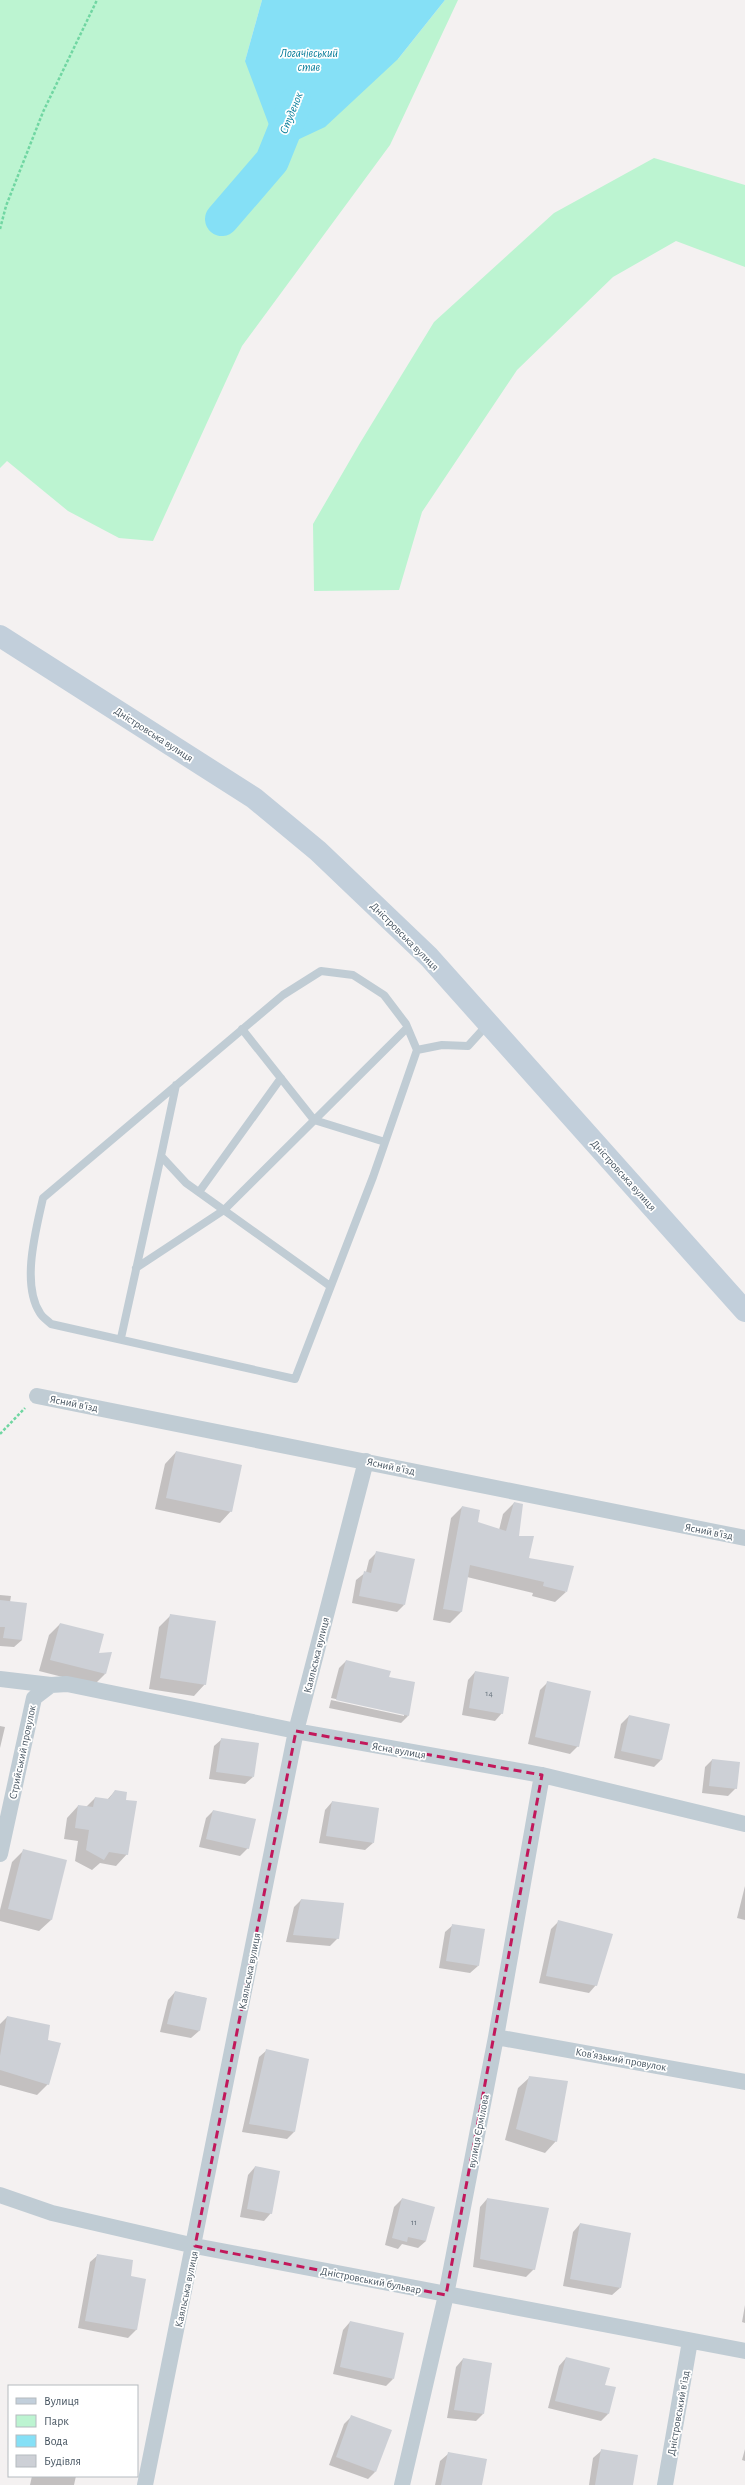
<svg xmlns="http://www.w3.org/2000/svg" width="745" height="2485" viewBox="0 0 745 2485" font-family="'Alegreya Sans',sans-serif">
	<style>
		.green { fill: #bcf4d1 }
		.water { fill: #85e0f6 }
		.shadow { fill: #0003 }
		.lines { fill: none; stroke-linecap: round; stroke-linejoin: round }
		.river { stroke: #85e0f6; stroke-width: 34 }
		.building { fill: #cdd0d6 }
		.path { stroke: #70d6a2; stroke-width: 2.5; stroke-dasharray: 3 2; stroke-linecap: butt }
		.lane { stroke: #c0ccd4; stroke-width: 8 }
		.street { stroke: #c0ccd4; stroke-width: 16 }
		.secondary { stroke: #c2cfdb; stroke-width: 22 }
		.marked { fill: none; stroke: #c2185b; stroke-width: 3; stroke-dasharray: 8 5; stroke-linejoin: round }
		.labels { text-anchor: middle; stroke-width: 3.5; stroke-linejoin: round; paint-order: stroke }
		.number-label { font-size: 9px; fill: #68747e }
		.street-label { font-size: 11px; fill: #475561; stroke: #fff }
		.water-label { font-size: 12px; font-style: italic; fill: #037b98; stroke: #fff }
	</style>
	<rect width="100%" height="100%" fill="#f4f1f1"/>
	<path class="green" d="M0,0H262L245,61L398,59L445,0H458L390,145L242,346L153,541L119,538L68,511L7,461L0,468Z
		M654,158L745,185V267L676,241L613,277L517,370L422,512L399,590L314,591L313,524L360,443L434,322L554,213Z"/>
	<path class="water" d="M262,0H445L398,59L325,127L278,149L245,61Z"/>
	<path class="shadow" d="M176,1452L231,1511L220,1523L155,1509L165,1464Z
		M514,1503L518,1537L528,1559L566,1592L555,1602L532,1596L533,1593L467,1577L461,1612L450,1623L433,1620L451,1518L462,1507L477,1523L499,1530L503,1514Z
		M376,1553L404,1605L397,1612L352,1603L356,1580L366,1572L369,1560Z
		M0,1595L11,1596L10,1602L22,1640L14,1647L0,1646Z
		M170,1616L205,1684L194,1696L149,1689L159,1627Z
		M60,1624L98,1654L105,1674L94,1685L39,1671L49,1635Z
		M346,1661L388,1677L408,1716L401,1723L329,1708L331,1700L404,1716V1714L331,1698L339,1668Z
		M475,1672L502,1713L495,1721L462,1715L468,1680Z
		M548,1682L578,1746L570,1754L528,1744L540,1690Z
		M629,1716L661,1760L654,1767L614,1758L621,1724Z
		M0,1726L5,1727L0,1748Z
		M222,1739L253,1777L245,1784L209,1779L214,1746Z
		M712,1760L736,1788L728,1796L702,1793L705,1767Z
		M115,1791L127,1854L116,1866L100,1863L92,1870L75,1861L78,1841L64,1839L67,1818L78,1806L86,1807L95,1798L107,1800Z
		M332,1802L373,1843L365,1850L319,1843L325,1810Z
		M213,1811L248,1848L240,1856L199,1847L206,1818Z
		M23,1851L51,1920L39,1931L0,1921V1910L12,1862Z
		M745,1886V1920L737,1918Z
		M301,1900L338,1938L330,1946L286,1942L294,1907Z
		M558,1922L596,1985L589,1993L539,1983L551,1929Z
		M453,1925L478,1966L470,1973L439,1968L445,1932Z
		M175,1992L206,1998L199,2031L191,2038L160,2032L168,2000Z
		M7,2017L47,2041L48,2084L37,2095L0,2085V2024Z
		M267,2050L294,2132L287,2139L242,2132L259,2057Z
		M530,2077L556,2141L545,2153L505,2140L518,2088Z
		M255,2167L271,2213L264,2221L240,2217L248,2175Z
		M402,2199L426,2241L418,2248L402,2244L398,2249L385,2245L394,2207Z
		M487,2199L534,2269L526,2277L473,2267L480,2207Z
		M580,2224L620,2288L612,2295L563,2286L573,2232Z
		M98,2255L129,2277L145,2280L136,2330L128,2338L78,2328L90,2262Z
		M745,2305V2323L742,2322Z
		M350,2322L393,2379L386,2386L333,2374L343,2330Z
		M566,2358L604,2385L608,2414L601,2421L548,2408L559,2366Z
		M463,2359L483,2414L476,2421L447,2418L456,2367Z
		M352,2416L375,2472L368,2479L329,2465L344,2424Z
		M745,2449V2461L742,2460Z
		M601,2451L632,2485H589L593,2458Z
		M448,2454L481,2485H435L440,2461Z
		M32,2476H76L74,2485H30Z"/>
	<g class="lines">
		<path class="river" d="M222,219L272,161L295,104"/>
	</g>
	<path class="building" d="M176,1451L242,1465L232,1512L166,1498Z
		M514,1502L523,1504L519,1536H534L529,1558L574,1566L567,1592L543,1586L544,1582L470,1565L462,1612L443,1609L462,1506L480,1510L478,1522L506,1531Z
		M376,1551L415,1559L405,1605L359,1596L364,1571L371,1573Z
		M0,1600L27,1603L22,1640L3,1638L5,1627H0Z
		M170,1614L216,1621L206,1685L160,1678Z
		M60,1623L104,1634L99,1653L112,1652L106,1674L50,1660Z
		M346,1660L391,1671L389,1677L415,1682L409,1716L336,1700Z
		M475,1671L509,1677L503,1714L469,1708Z
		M547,1681L591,1691L579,1747L535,1737Z
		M629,1715L670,1724L662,1760L621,1751Z
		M221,1738L259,1743L254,1777L216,1772Z
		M712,1759L740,1762L737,1789L709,1786Z
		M115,1790L127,1792L126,1800L137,1801L128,1855L109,1852L104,1860L86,1850L89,1830L75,1828L78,1805L93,1807L95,1797L109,1799Z
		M332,1801L379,1808L374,1843L326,1836Z
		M213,1810L256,1819L249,1849L206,1839Z
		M23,1849L67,1860L52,1920L8,1909Z
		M301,1899L344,1903L339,1939L293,1935Z
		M558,1920L613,1934L597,1986L546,1976Z
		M452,1924L485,1929L479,1966L446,1961Z
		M175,1991L207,1998L200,2031L167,2024Z
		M7,2016L50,2025L48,2040L61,2043L49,2085L0,2070V2056Z
		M266,2049L309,2059L295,2132L249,2124Z
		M529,2076L568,2081L557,2142L516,2129Z
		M255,2166L280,2171L272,2214L247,2209Z
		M402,2198L435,2207L426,2241L408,2237L407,2242L392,2238Z
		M487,2198L549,2208L535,2270L480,2259Z
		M580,2223L631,2233L621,2288L570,2279Z
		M97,2254L133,2260L131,2276L146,2279L137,2330L85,2321Z
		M350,2321L404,2333L394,2379L340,2367Z
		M566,2357L610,2368L605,2385L616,2387L609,2414L555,2401Z
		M463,2358L492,2363L484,2414L454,2410Z
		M351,2415L392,2430L376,2472L336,2457Z
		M601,2449L638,2455L633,2485H595Z
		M448,2452L487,2459L482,2485H441Z"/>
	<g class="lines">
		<path class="path" d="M0,229L6,206L43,112L97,0
			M0,1434L25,1408"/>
		<path class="lane" d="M321,971L353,975L384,995L406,1024L417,1050L373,1177L295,1379L51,1324C47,1320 42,1317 40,1313C21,1284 36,1230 43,1198L283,995Z
			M242,1029L314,1120L385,1142
			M417,1050L442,1045L468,1046L488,1024
			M176,1085L161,1156L186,1183L330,1286
			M199,1192L281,1078
			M136,1268L224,1210L407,1028
			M121,1338L161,1156"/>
		<path class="street" d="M37,1396L745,1538
			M0,1679L51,1685
			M0,1854L34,1698L51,1685L67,1684L296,1731L542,1775L745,1824
			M496,2037L745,2082
			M0,2195L52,2213L195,2246L745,2351
			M145,2485L296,1731L366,1461
			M402,2485L446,2295L496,2037L542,1775
			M665,2485L690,2341"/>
		<path class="secondary" d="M0,636L254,798L318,851L429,957L745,1311"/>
	</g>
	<path class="marked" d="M296,1731L542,1775L446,2295L195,2246Z"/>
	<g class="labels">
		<g class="number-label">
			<text x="489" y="1696">14</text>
			<text x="414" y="2225">11</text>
		</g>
		<g class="street-label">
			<text transform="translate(154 734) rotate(33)" y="4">Дністровська вулиця</text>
			<text transform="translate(405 936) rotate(45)" y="4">Дністровська вулиця</text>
			<text transform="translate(624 1175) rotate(48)" y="4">Дністровська вулиця</text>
			<text transform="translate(74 1403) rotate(11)" y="4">Ясний в'їзд</text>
			<text transform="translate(391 1466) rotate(12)" y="4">Ясний в'їзд</text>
			<text transform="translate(709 1531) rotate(11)" y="4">Ясний в'їзд</text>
			<text transform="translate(316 1655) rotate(-76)" y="4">Каяльська вулиця</text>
			<text transform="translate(399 1750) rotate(10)" y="4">Ясна вулиця</text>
			<text transform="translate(22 1752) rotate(-78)" y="4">Стрийський провулок</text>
			<text transform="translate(249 1971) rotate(-79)" y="4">Каяльська вулиця</text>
			<text transform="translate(621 2059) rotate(10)" y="4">Ков'язький провулок</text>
			<text transform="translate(478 2131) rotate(-79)" y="4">вулиця Єрмілова</text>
			<text transform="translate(371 2280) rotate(11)" y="4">Дністровський бульвар</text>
			<text transform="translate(186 2289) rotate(-78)" y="4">Каяльська вулиця</text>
			<text transform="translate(678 2413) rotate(-80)" y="4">Дністровський в'їзд</text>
		</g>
		<g class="water-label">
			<text x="309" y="57">Логачівський<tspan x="309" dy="14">став</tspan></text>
			<text transform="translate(291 113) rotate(-68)" y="4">Студенок</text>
		</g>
	</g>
	<rect x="8" y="2385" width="130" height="92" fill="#ffffff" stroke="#b5bbc0"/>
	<rect x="16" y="2398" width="20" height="6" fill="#c2cfdb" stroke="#b5bbc0"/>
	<text x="44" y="2405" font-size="12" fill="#475561">Вулиця</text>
	<rect x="16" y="2415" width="20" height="12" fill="#bcf4d1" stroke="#b5bbc0"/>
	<text x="44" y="2425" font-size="12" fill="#475561">Парк</text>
	<rect x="16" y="2435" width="20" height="12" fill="#85e0f6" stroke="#b5bbc0"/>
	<text x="44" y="2445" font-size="12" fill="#475561">Вода</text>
	<rect x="16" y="2455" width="20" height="12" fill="#cdd0d6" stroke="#b5bbc0"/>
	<text x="44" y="2465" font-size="12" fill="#475561">Будівля</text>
</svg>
